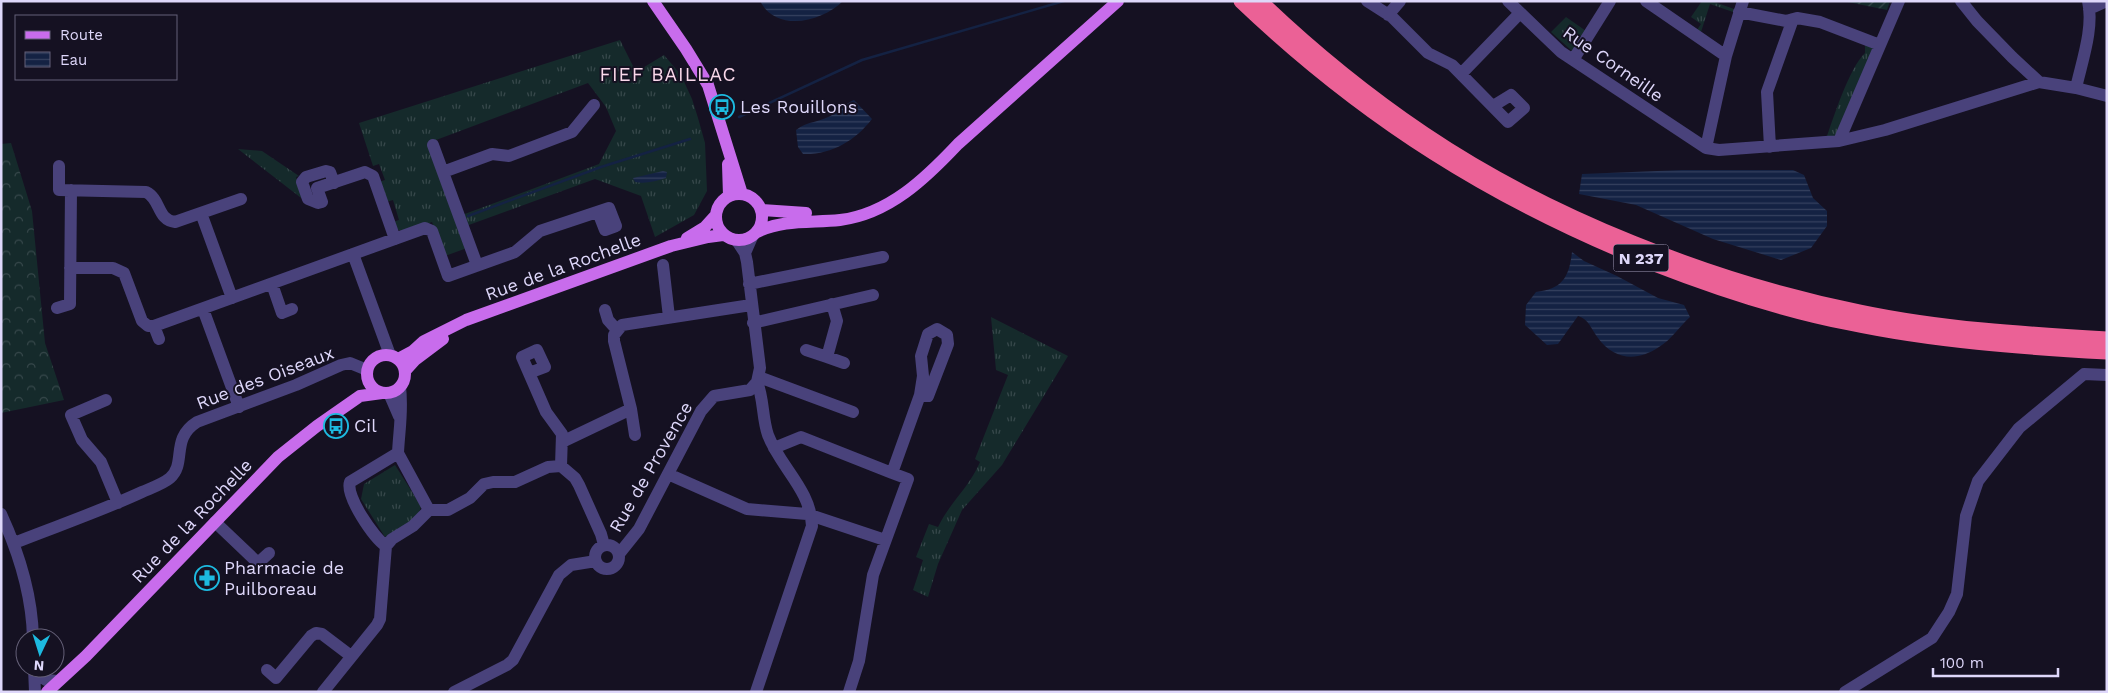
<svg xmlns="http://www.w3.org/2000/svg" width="2108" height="693" viewBox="0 0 2108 693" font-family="'Work Sans',sans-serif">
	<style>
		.grass { fill: url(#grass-tufts) }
		.forest { fill: url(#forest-crowns) }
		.garden { fill: url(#garden-furrows) }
		.water { fill: url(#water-rules) }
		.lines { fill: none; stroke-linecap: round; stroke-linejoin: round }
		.stream { stroke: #142243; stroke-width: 2.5 }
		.minor { stroke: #49427b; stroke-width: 12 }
		.major { stroke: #c86cec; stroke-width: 12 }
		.highway { stroke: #eb6196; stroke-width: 15 }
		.labels { text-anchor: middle; stroke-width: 4; stroke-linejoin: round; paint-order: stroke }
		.shield { fill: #151122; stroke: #a29cb9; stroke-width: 1 }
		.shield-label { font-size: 16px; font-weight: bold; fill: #ded7fa }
		.street-label { font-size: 18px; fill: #ded7fa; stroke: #151122 }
		.poi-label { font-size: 18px; fill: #ded7fa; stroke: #151122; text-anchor: start }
		.neighbourhood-label { font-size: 19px; letter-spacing: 1px; fill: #fad9eb; stroke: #151122 }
	</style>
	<defs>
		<pattern id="grass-tufts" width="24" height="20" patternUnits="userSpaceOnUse" patternTransform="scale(1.25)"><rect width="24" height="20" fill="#152a2b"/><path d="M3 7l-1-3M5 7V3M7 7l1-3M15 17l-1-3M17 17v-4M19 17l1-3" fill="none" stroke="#37484b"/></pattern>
		<pattern id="forest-crowns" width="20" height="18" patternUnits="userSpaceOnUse" patternTransform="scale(1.25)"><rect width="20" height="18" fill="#152a2b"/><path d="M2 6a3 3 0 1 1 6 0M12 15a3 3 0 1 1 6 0" fill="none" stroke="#37484b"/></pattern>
		<pattern id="garden-furrows" width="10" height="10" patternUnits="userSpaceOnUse" patternTransform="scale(1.25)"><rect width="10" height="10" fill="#152a2b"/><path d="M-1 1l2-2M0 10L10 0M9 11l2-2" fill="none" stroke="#37484b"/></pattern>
		<pattern id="water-rules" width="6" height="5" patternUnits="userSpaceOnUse" patternTransform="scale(1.25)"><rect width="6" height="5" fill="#142243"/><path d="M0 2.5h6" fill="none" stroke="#36415f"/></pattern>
	</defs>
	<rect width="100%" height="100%" fill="#151122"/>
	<path class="grass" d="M1702,1H1712L1734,9L1733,12L1710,4L1701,32L1697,30L1701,24L1691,17Z
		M1566,17L1586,31L1572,51L1551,32Z
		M620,40L636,72L664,55L681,75L692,99L698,118L705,143L707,191L694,215L655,237L641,196L595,179L466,226L462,215L599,164L616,131L606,107L588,83L428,143L467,248L445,256L432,222L405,232L396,229L393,222L399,220L393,200L386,202L379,182L385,180L379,164L373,166L359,123Z
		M1865,44L1880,45L1839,141L1825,142C1833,119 1849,68 1865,53Z
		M238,149L262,151L299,176L296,177L305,201Z
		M991,317L1068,356L1002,465L962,510L938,564L928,597L913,590L923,560L916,557L929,524L938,527C950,502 969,488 980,462L975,459L1008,375L996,370Z
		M395,465L421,506C418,523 398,529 385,537L361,499L364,484Z"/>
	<path class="forest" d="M11,143L32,211L45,343L64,400L1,413V144Z"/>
	<path class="garden" d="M1843,1H1890L1887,10Z"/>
	<path class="water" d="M760,1H843C822,22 777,33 760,1Z
		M854,100L872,119C855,141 831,155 803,154L798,147L796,130C807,121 822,122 834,114C841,110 846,103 854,100Z
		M1682,170H1793L1804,175L1813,198L1827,211V226L1811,248L1781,260L1713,239L1636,205L1579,194L1582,174Z
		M663,171L667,172L666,178C656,181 646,184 635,182L633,178Z
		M1572,252L1584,261L1617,276L1658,298L1684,305L1690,317C1680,326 1671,340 1659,347C1637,362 1614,360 1598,338C1591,329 1589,319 1578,316L1558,344L1547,345L1525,325L1526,305L1536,292C1562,289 1569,278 1572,252Z"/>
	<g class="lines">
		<path class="stream" d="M739,117L862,60L1064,1
			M468,216L601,167L690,139"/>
		<path class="minor" d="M1367,1L1392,17L1428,53L1452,65L1508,122L1524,108L1511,95L1493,106
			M1508,1L1561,52L1706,148L1719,150L1839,141L1885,130L2039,82
			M1646,1L1726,56
			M1961,1L1977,21L2012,57L2039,82L2076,88L2107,96
			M2089,9L2107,1
			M1739,12L1786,21L1797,18L1820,22L1880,45
			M1388,15L1400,1
			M1573,60L1610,1
			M1461,74L1520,13
			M2076,88C2082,61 2094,28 2088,1
			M1839,141L1899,1
			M433,145L477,265
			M1770,147L1767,92L1793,19
			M1706,148L1726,56L1743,1
			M59,166V190L146,192C161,199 157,220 175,222L241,199
			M443,172L492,154L509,156L572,132L594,105
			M334,183L330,172L326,171L306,177L302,182L308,199L318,203L322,202L317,188L365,172L373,176L395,239
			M201,213L232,298
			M745,253L752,237
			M353,254L390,355
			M663,265L669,317
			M70,268H113L124,273L142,321L148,326H154
			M272,284L282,313L292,309
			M749,284L883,257
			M57,308L70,304L71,190
			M203,309L239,407
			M605,310L608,320L617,330
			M753,323L873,295
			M159,339L154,326L425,228L432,231L448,276L515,252L540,231L609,208L616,226L605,230L598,212
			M806,350L827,357L837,321L832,304
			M827,357L844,363
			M529,373L545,367L537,350L522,357L546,412L562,434L561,466
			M759,377L853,412
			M389,393L399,416
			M106,400L71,415L82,440L101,462L118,503
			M631,409L635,435
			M564,441L631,409L614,341V335L622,325L751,305
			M774,448L801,437L892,473
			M668,474L747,509L807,514L885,540
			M429,510H448L470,498L484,484L493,482H515L548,467L561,466L575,478L579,485L601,534L604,545
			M1,514C19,553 32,595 33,638
			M215,522L258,563L269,553
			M14,543C57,526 101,511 142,492C151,488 163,484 170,478C187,463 170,439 197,422L296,385L341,365L350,363L367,370
			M595 557a12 12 0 1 1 24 0a12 12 0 1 1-24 0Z
			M386,546L392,539L413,526L429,510L398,453
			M619,554L639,529L701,411L714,396L750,390L757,382L760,368L747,262L745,253L737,241
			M34,668L35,692
			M267,670L276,678L311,636L316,633L322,634L351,656
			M34,672L46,680L58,681
			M323,692L377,625L380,619L386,546C374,538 345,496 350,482L398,453C399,431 403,410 400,387
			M454,692L507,665L513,660L559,575L571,565L596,561
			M756,692L812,526C811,490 780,467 768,435C762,418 764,399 757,382
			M849,692L859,661L873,575L908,479L892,473L920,395L923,376L921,356L928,334L937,329L947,335L948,344L928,396L920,395
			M1845,692L1932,638L1949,612L1957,594L1966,516L1978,481L2019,428L2084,374L2107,375"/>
		<path class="major" d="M653,1L686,49L708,85L742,194
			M728,164L729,196
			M716 217a23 23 0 1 1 46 0a23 23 0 1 1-46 0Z
			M761,210L806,213
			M757,232C784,219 811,223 840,220C889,214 926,178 958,144L1118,1
			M687,238L705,227L715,216
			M367 374a19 19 0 1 1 38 0a19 19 0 1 1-38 0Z
			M398,359L413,351L424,341L466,320L671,246L708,237L723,235
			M405,371L415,360L443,339
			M47,692L86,656L278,457L317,426L360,396L382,393"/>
		<path class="highway" d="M1241,1C1365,119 1494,200 1652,263C1716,288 1782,310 1849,323C1934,341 2020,347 2107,352
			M1260,1C1311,50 1365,94 1424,134C1547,217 1714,283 1860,312C1941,329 2024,334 2107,339"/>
	</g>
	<defs>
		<symbol id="bus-ring" viewBox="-11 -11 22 22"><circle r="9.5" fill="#151122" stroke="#1dbae0" stroke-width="1.5"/><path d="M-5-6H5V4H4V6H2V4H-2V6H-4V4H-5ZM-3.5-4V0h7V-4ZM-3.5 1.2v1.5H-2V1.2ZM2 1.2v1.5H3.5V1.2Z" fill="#1dbae0"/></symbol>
		<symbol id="pharmacy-ring" viewBox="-11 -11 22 22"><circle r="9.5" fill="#151122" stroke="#1dbae0" stroke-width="1.5"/><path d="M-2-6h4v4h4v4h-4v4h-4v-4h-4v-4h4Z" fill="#1dbae0"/></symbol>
	</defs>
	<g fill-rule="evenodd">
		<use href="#bus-ring" x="708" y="93" width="28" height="28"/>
		<use href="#bus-ring" x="322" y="412" width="28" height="28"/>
		<use href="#pharmacy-ring" x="193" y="564" width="28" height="28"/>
	</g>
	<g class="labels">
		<rect class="shield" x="1613.5" y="244.5" width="55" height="27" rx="4"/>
		<g class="shield-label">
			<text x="1641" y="264">N 237</text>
		</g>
		<g class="street-label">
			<text transform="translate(1613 64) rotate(35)" y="6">Rue Corneille</text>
			<text transform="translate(563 267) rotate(-20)" y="6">Rue de la Rochelle</text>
			<text transform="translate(265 378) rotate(-21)" y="6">Rue des Oiseaux</text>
			<text transform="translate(651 467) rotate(-60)" y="6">Rue de Provence</text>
			<text transform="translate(192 521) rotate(-46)" y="6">Rue de la Rochelle</text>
		</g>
		<g class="poi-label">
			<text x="740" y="113">Les Rouillons</text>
			<text x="354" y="432">Cil</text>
			<text x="224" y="574">Pharmacie de<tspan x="224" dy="21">Puilboreau</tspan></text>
		</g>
		<g class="neighbourhood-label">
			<text x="668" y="81">FIEF BAILLAC</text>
		</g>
	</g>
	<rect width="2108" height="693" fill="none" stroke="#ded7fa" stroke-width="5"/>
	<rect x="15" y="15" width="162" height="65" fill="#151122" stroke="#656078"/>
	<rect x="25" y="31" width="25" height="8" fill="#c86cec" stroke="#656078"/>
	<text x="60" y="40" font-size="15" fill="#ded7fa">Route</text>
	<rect x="25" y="52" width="25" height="15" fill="url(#water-rules)" stroke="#656078"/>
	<text x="60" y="65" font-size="15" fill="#ded7fa">Eau</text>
	<g transform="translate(40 653) rotate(184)"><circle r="24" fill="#151122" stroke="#656078"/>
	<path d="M0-4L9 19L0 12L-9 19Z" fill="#1dbae0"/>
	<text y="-8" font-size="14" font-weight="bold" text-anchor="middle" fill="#ded7fa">N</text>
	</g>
	<path d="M1933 668v8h125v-8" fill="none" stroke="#ded7fa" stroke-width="2.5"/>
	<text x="1940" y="668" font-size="15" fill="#ded7fa" stroke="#151122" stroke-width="4" paint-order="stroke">100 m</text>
</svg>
